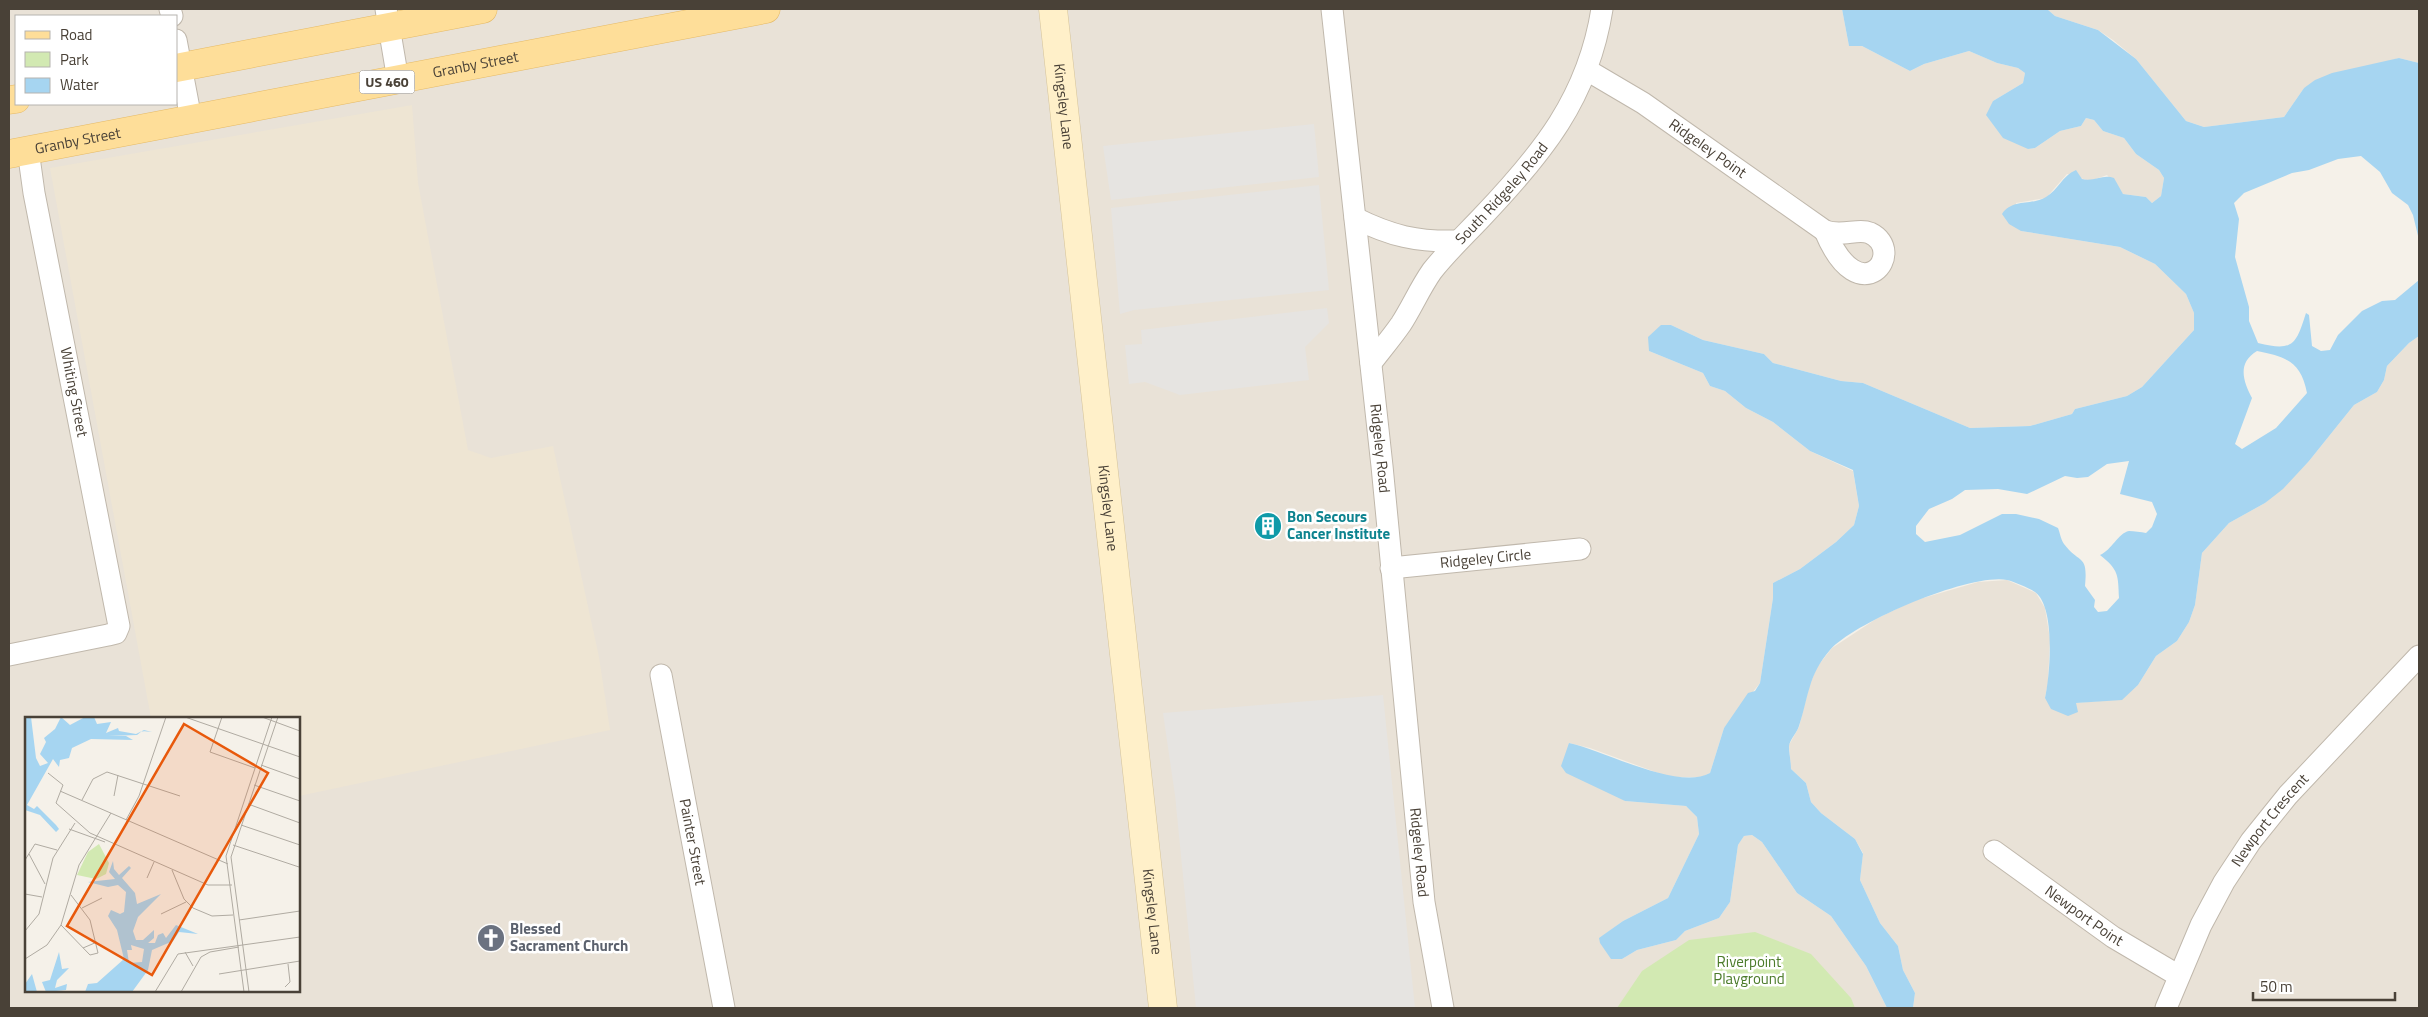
<svg xmlns="http://www.w3.org/2000/svg" width="2428" height="1017" viewBox="0 0 2428 1017" font-family="'Titillium Web',sans-serif">
	<style>
		.residential { fill: #e9e2d7; fill-rule: evenodd }
		.education { fill: #eee5d3 }
		.green { fill: #d2e9b2 }
		.parking { fill: #e6e4e1 }
		.water { fill: #a6d5f1; fill-rule: evenodd }
		.lines { fill: none; stroke-linecap: round; stroke-linejoin: round }
		.street-casing { stroke: #c0b8ac; stroke-width: 23 }
		.secondary-casing { stroke: #d5c399; stroke-width: 29 }
		.primary-casing { stroke: #e5ba67; stroke-width: 29 }
		.street { stroke: #fff; stroke-width: 21 }
		.secondary { stroke: #fff0c9; stroke-width: 28 }
		.primary { stroke: #fede99; stroke-width: 28 }
		.labels { text-anchor: middle; stroke-width: 5; stroke-linejoin: round; paint-order: stroke }
		.shield { fill: #fff; stroke: #807a73; stroke-width: 1 }
		.shield-label { font-size: 14px; font-weight: bold; fill: #494137 }
		.street-label { font-size: 15px; fill: #494137; stroke: #fff }
		.culture-label { font-size: 15px; font-weight: bold; fill: #0d838f; stroke: #fff; text-anchor: start }
		.worship-label { font-size: 15px; font-weight: bold; fill: #5b616d; stroke: #fff; text-anchor: start }
		.park-label { font-size: 15px; fill: #4b7b2a; stroke: #fff }
		.inset-road { fill: none; stroke: #b0aba2; stroke-width: 1 }
		.view { fill: #e8590c; fill-opacity: 0.15; stroke: #e8590c; stroke-width: 2.5 }
		.inset-edge { fill: none; stroke: #494137; stroke-width: 2.5 }
	</style>
	<rect width="100%" height="100%" fill="#f5f1e9"/>
	<path class="residential" d="M9,9H1842L1849,46H1862L1910,71L1924,64L1969,51L1997,63L2018,68L2025,73L2023,83L1993,101L2028,149L2035,148L2060,131L2081,126L2086,118L2094,120L2103,131L2124,138L2136,154L2159,170L2164,178L2161,196L2152,203L2146,197L2123,194L2107,175L2090,181L2067,174L2046,198L2016,203L2021,231L2120,247L2155,264L2186,294L2194,313V330L2142,387L2127,396L2075,409L2072,414L2030,426L1970,428L1863,383L1841,381L1773,363L1764,354L1703,340L1671,325L1649,351L1703,373L1710,386L1725,391L1746,408L1773,422L1810,451L1853,471L1859,506L1854,525L1836,542L1800,569L1773,583V598L1760,683L1724,728L1710,773L1702,777H1669L1590,748L1569,743L1625,801L1686,806L1697,817L1699,834L1668,898L1623,921L1600,938L1622,959L1637,950L1676,940L1685,931L1719,918L1730,902L1738,845L1744,836L1752,835L1762,842L1797,893L1831,916L1866,966L1887,1008H9ZM16,16H176V104H16ZM26,718H299V991H26Z
		M2047,9H2419V63L2399,58L2304,88L2284,117L2204,127L2186,121L2136,59L2113,40L2098,30L2055,16Z
		M2419,336V1008H1913L1915,993L1903,970L1898,946L1880,923L1860,880L1863,853L1855,839L1821,813L1811,802L1806,783L1791,769L1789,745L1799,727L1809,687L1817,667L1832,648L1876,619L1913,601L1978,582L2007,580L2036,593L2045,608L2050,639L2048,682L2045,698L2076,703L2122,699L2138,685L2156,656L2177,641L2189,622L2195,605L2202,553L2229,523L2265,503L2309,461L2354,405L2377,392L2384,380L2387,366L2409,343Z"/>
	<path class="education" d="M412,105L418,183L468,450L491,458L553,446L599,657L610,730L299,796V718H151L50,168Z"/>
	<path class="green" d="M1755,932L1811,954L1851,998L1855,1008H1617L1642,971L1689,940Z"/>
	<path class="parking" d="M1314,124L1319,177L1111,200L1103,146Z
		M1319,185L1329,290L1134,310L1120,314L1111,208Z
		M1327,308L1329,323L1305,347L1309,380L1180,395L1145,382L1129,384L1125,345L1142,344L1141,330Z
		M1383,695L1415,1008H1196L1175,795L1163,713Z"/>
	<path class="water" d="M1842,9H2047L2055,16L2098,30L2136,59L2186,121L2204,127L2284,117L2304,88L2315,80L2332,73L2399,58L2419,63V240L2413,215L2408,205L2392,193L2380,172L2361,156L2338,159L2309,170L2292,173L2244,193L2234,203L2239,219L2235,257L2249,307V321L2258,343C2294,352 2296,344 2306,313L2309,315L2312,346L2321,351L2330,350L2338,335L2362,311L2382,301L2395,300L2419,280V336L2409,343L2387,366L2384,380L2377,392L2354,405L2309,461L2283,489L2265,503L2229,523L2202,553L2195,605L2189,622L2177,641L2156,656L2138,685L2122,700L2076,703L2078,712L2068,716L2051,709L2045,698C2050,676 2056,607 2035,592C2029,588 2015,582 2007,580C1970,573 1855,622 1830,650C1808,675 1809,696 1799,726C1797,733 1790,739 1789,746C1789,753 1791,762 1791,769L1806,783L1811,802L1821,813L1855,839L1863,854L1860,880L1880,923L1898,946L1903,970L1915,993L1913,1008H1887L1866,966L1831,916L1797,893L1762,842L1752,835L1744,836L1738,845L1730,902L1719,918L1685,931L1676,940L1637,950L1622,959H1611L1600,943L1599,938L1623,921L1668,898L1699,834L1697,817L1686,806L1625,801L1566,773L1561,766L1569,743C1606,751 1678,791 1710,773L1724,728L1748,693L1755,691L1760,683L1773,598V583L1800,569L1836,542L1854,525L1859,506L1853,470L1810,451L1773,422L1746,408L1725,391L1710,386L1703,373L1649,351L1648,337L1661,325H1671L1703,340L1764,354L1773,363L1841,381L1863,383L1970,428L2030,426L2072,414L2075,409L2127,396L2142,387L2194,330V313L2186,294L2155,264L2120,247L2021,231L2009,224L2002,214C2013,198 2032,206 2046,197C2058,190 2062,176 2076,170L2082,179C2094,182 2103,174 2114,178L2123,194L2146,197L2152,203L2161,196L2164,178L2159,170L2136,154L2124,138L2103,131L2094,120L2086,118L2081,126L2060,131L2035,148L2028,149L2003,138L1986,115L1993,101L2023,83L2025,73L2018,68L1997,63L1969,51L1924,64L1910,71L1862,46H1849ZM2257,351C2287,357 2301,362 2307,393L2276,428L2242,449L2235,444L2252,398C2243,381 2237,363 2257,351ZM2129,461L2120,494L2152,502L2157,514L2152,527L2146,533C2141,532 2134,531 2129,531C2118,533 2112,550 2100,555C2119,570 2118,575 2119,598L2107,611L2098,612L2094,607L2095,600L2085,586C2088,553 2080,565 2064,544C2061,540 2060,533 2058,528L2039,519L2016,514H2002L1960,535L1925,542L1916,534V526L1929,509L1952,499L1965,490L1998,489L2027,494L2065,476L2077,478L2088,477L2107,464Z"/>
	<g class="lines">
		<defs>
			<g id="street">
				<path d="M170,9L172,16"/>
				<path d="M386,9L398,80"/>
				<path id="s1" d="M1332,9L1382,466L1424,902L1443,1008"/>
				<path d="M176,40L191,119"/>
				<path id="s2" d="M1587,70L1643,103L1825,231"/>
				<path d="M1355,218C1391,236 1417,242 1457,241"/>
				<path d="M1825,231C1842,237 1858,228 1870,233C1908,251 1860,316 1825,231Z"/>
				<path id="s3" d="M1371,363C1381,350 1392,337 1401,324C1412,307 1420,288 1432,271C1447,252 1464,236 1481,218C1542,154 1588,98 1602,9"/>
				<path id="s4" d="M1391,568L1580,549"/>
				<path d="M9,655L108,635L116,633L119,626L34,193L28,150"/>
				<path id="s5" d="M661,675L724,1008"/>
				<path id="s6" d="M1994,851L2113,937L2179,976"/>
				<path id="s7" d="M2166,1008L2201,925L2224,882L2251,841L2288,795L2419,656"/>
			</g>
			<g id="secondary">
				<path id="s8" d="M1053,9L1163,1008"/>
			</g>
			<g id="primary">
				<path d="M176,68L483,9"/>
				<path d="M9,100L16,99"/>
				<path id="s9" d="M9,154L766,9"/>
			</g>
		</defs>
		<use href="#street" class="street-casing"/>
		<use href="#secondary" class="secondary-casing"/>
		<use href="#primary" class="primary-casing"/>
		<use href="#street" class="street"/>
		<use href="#secondary" class="secondary"/>
		<use href="#primary" class="primary"/>
	</g>
	<defs>
		<symbol id="building-disc" viewBox="-11 -11 22 22"><circle r="9.5" fill="#0f9aa8" stroke="#fff"/><path d="M-4-6H4V6H1V3H-1V6H-4ZM-2.5-4.3h1.7v1.8h-1.7ZM.8-4.3h1.7v1.8H.8ZM-2.5-1h1.7V.8h-1.7ZM.8-1h1.7V.8H.8Z" fill="#fff"/></symbol>
		<symbol id="church-disc" viewBox="-11 -11 22 22"><circle r="9.5" fill="#6b7280" stroke="#fff"/><path d="M-1.2-6h2.4v3.5h3.3v2.4h-3.3V6h-2.4V-.1h-3.3v-2.4h3.3Z" fill="#fff"/></symbol>
	</defs>
	<g fill-rule="evenodd">
		<use href="#building-disc" x="1252" y="510" width="32" height="32"/>
		<use href="#church-disc" x="475" y="922" width="32" height="32"/>
	</g>
	<g class="labels">
		<rect class="shield" x="359.5" y="70.5" width="55" height="23" rx="4"/>
		<g class="shield-label">
			<text x="387" y="87">US 460</text>
		</g>
		<g class="street-label">
			<text dy="5" stroke="none"><textPath href="#s9" startOffset="475">Granby Street</textPath></text>
			<text dy="5" stroke="none"><textPath href="#s8" startOffset="98">Kingsley Lane</textPath></text>
			<text dy="5" stroke="none"><textPath href="#s9" startOffset="70">Granby Street</textPath></text>
			<text dy="5" stroke="none"><textPath href="#s2" startOffset="144">Ridgeley Point</textPath></text>
			<text dy="5" stroke="none"><textPath href="#s3" startOffset="215">South Ridgeley Road</textPath></text>
			<text transform="translate(74 392) rotate(79)" y="5">Whiting Street</text>
			<text dy="5" stroke="none"><textPath href="#s1" startOffset="442">Ridgeley Road</textPath></text>
			<text dy="5" stroke="none"><textPath href="#s8" startOffset="502">Kingsley Lane</textPath></text>
			<text dy="5" stroke="none"><textPath href="#s4" startOffset="95">Ridgeley Circle</textPath></text>
			<text dy="5" stroke="none"><textPath href="#s7" startOffset="216">Newport Crescent</textPath></text>
			<text dy="5" stroke="none"><textPath href="#s5" startOffset="170">Painter Street</textPath></text>
			<text dy="5" stroke="none"><textPath href="#s1" startOffset="848">Ridgeley Road</textPath></text>
			<text dy="5" stroke="none"><textPath href="#s8" startOffset="908">Kingsley Lane</textPath></text>
			<text dy="5" stroke="none"><textPath href="#s6" startOffset="111">Newport Point</textPath></text>
		</g>
		<g class="culture-label">
			<text x="1287" y="522">Bon Secours<tspan x="1287" dy="17">Cancer Institute</tspan></text>
		</g>
		<g class="worship-label">
			<text x="510" y="934">Blessed<tspan x="510" dy="17">Sacrament Church</tspan></text>
		</g>
		<g class="park-label">
			<text x="1749" y="967">Riverpoint<tspan x="1749" dy="17">Playground</tspan></text>
		</g>
	</g>
	<g transform="translate(25 717)">
		<rect width="275" height="275" fill="#f5f1e9"/>
		<path d="M74,127L84,146L81,157L71,162L52,158L63,135Z" fill="#d2e9b2"/>
		<path d="M0,0H6L11,41L15,49L23,46L15,37L21,25L19,21L30,12L36,0L45,8L60,0H69L72,7L86,5L81,16L93,11L94,14L111,17L119,13L127,15L117,14L112,18L83,19H101L108,23L66,22L47,31L44,41L35,43L34,50L28,42L2,88L9,92L12,89L31,108L34,112L31,115L15,98L0,93ZM88,144L89,152L94,158L104,149L106,151L97,161L110,176L112,187L136,177L113,200L108,214L111,223H118L129,213V221L123,226H130L133,218L138,216L141,221L151,208L173,217L154,215L148,224L127,233L123,253L107,275H60L63,267L72,266L99,242L92,213L83,199L86,193L95,197L99,195L101,175L93,168L83,170L63,165L90,162L84,155ZM106,228L119,232L117,245L104,246L102,233H107ZM34,235L37,252L44,251L32,263L30,271L42,267L41,273L21,275L17,265L25,263ZM7,257L12,275H0V267Z" fill="#a6d5f1" fill-rule="evenodd"/>
		<path class="inset-road" d="M160,0L275,40M197,0L185,35L230,51M237,0L275,14M236,48L275,62M23,56L38,68L31,86L65,116L183,168H207M229,68L275,84M35,74L203,147M89,79L93,58M57,83L68,62L82,55L155,79M223,87L275,106M101,103L114,79L141,0M216,108L275,128M44,112L80,125M208,128L274,150M4,137L20,167M0,143L10,127L32,133M147,153L159,182L168,191L187,199L208,198M122,161L129,145M0,177L17,180M57,191L77,181M136,197L161,185M214,203L275,194M36,208L65,238L73,236L65,203L46,178M0,214L14,197L28,141L50,106M58,231L72,225M160,235L168,249M0,242L22,228L36,208L54,148L86,96M194,257L275,244M260,270L265,265L263,247M130,275L153,237L275,220M156,275L176,240L185,235L214,230M219,275L201,139L247,0M224,275L206,140L253,0"/>
		<path class="view" d="M159,7L243,56L127,258L42,209Z"/>
		<rect width="275" height="275" class="inset-edge"/>
	</g>
	<rect width="2428" height="1017" fill="none" stroke="#494137" stroke-width="20"/>
	<rect x="15" y="15" width="162" height="90" fill="#ffffff" stroke="#b6b3af"/>
	<rect x="25" y="31" width="25" height="8" fill="#fede99" stroke="#b6b3af"/>
	<text x="60" y="40" font-size="15" fill="#494137">Road</text>
	<rect x="25" y="52" width="25" height="15" fill="#d2e9b2" stroke="#b6b3af"/>
	<text x="60" y="65" font-size="15" fill="#494137">Park</text>
	<rect x="25" y="78" width="25" height="15" fill="#a6d5f1" stroke="#b6b3af"/>
	<text x="60" y="90" font-size="15" fill="#494137">Water</text>
	<path d="M2253 992v8h142v-8" fill="none" stroke="#494137" stroke-width="2.5"/>
	<text x="2260" y="992" font-size="15" fill="#494137" stroke="#ffffff" stroke-width="4" paint-order="stroke">50 m</text>
</svg>
